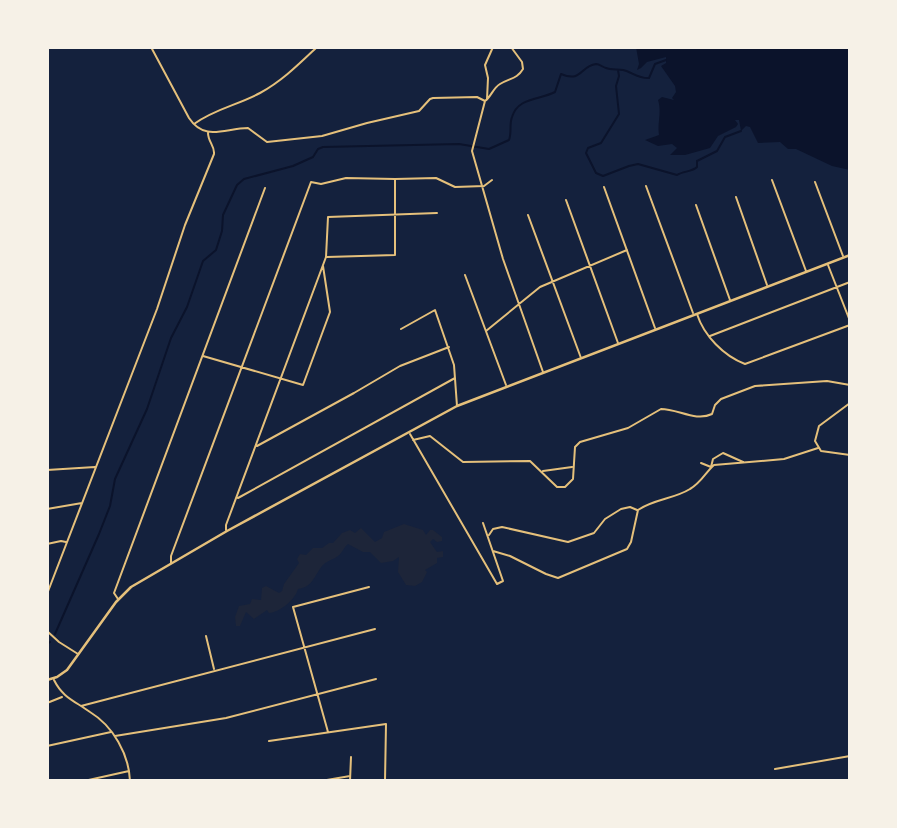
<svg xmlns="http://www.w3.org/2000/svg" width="897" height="828" viewBox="0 0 897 828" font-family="Barlow,sans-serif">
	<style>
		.green { fill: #1d2539 }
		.water { fill: #0b132b }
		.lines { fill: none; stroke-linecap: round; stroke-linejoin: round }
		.stream { stroke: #0b132b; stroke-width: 2 }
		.minor { stroke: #e5c07b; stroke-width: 2 }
		.secondary { stroke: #e5c07b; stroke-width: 2.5 }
	</style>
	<rect width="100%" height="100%" fill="#14213d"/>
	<path class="green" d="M404,524L423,530L426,535L430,530H433L442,537V541L437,542L433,539L430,542L437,552L443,551V557L437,558V563L425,570L427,572L422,582L415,586L406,585L398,572L399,557L393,561L381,563L370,552H363L348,544C345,546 344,549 341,553C337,559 327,560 322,566C314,576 313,587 298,589C295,600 280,612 269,613L267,610L254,619L246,612L240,626H236L235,617L239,606L250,604L252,599L261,600L262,588L266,586L279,593L282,591L284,584L299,563L297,559L300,554L306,555L313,548H322L329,543H333L342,533L350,530L355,533L361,528L375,542L382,538L384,532Z"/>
	<path class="water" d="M850,47V170L832,166L796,149H788L780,142L758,143L750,127L746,126L741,131L739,120H735L738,124L736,127L718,136L710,148L685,155H670L677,148L672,144L658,146L645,140L659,135C657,123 662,112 658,100L662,97L674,100L672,98L676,92L675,86L661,66L666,63V57L647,62L641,68L637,70L639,64L636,47Z"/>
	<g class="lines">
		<path class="stream" d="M618,70L619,76L616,86L619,114L601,143L588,148L586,153L596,173L603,176L629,166L638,164L677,175C683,171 692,172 697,167V161L717,151L725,137L741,131
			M55,634L99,534L110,506L115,479L147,409L171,338L187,307L203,261L216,250L222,231L223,215L237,185L244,179L293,166L313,157L318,149L323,147L459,144L489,149L509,140C512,132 509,125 512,117C518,97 540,100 555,92L561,74C582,83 580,66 596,64C600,64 602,67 606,68C611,70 617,69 623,70C632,72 639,79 649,78L655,64L666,60
			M47,644L50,642"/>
		<path class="minor" d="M151,47L189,118C205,142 225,128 248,128L267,142L322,136L367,123L419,111L430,99L433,98L477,97L485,101
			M511,47L522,62L523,69C517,79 510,78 500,84C493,88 491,97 485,101L472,151L503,259L543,372
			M487,99L488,78L485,65L493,47
			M194,124C214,109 238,105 260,93C282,81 299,64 317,47
			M772,180L806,271
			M815,182L843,256
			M646,186L693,313
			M604,187L655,328
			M736,197L767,285
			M566,200L618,343
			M696,205L730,300
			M528,215L581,358
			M327,257L395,255V179
			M828,265L850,321
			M465,275L506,385
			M697,314C704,336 724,356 745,364L850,325
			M401,329L435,310L454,365L457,406
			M486,331L540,287L627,250
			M710,336L850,282
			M203,356L303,385L330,312L323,266
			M850,403L819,426L815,441L821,451L850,455
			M410,434L497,584L503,581L483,523
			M413,440L430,436L463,462L530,461L557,487H565L573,479L575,447L580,442L628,428L661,409C678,409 696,422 712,414L715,405L721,399L755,386L827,381L850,385
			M257,446L354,393L400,366L449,347
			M701,463L711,467L713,459L723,453L743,462
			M47,470L95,467
			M543,471L572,467
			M238,498L455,378
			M47,509L82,503
			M226,530V525L326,257L328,217L437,213
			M489,535L493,529L502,527L568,542L594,533L605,519L621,509L630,507L637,510
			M47,544L61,541L66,542
			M493,551L510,556L546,574L558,578L627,549L631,542L638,510C654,499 674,499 690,489C701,483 705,473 714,465L784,459L818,448
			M171,563V556L311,182L321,184L346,178L395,179L436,178L455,187L484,186L492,180
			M47,594L157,309L185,225L214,154C215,146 208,142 208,133
			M118,599L114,593L265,188
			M47,631L59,642L78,654
			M206,636L214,669
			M54,680C63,698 75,701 90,712C113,726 129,754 130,781
			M47,703L62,697
			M81,706L375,629
			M328,732L293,607L369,587
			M115,736L226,718L376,679
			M269,741L386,724L385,781
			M47,746L111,732
			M775,769L850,756
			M84,781L129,771
			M321,781L350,776
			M350,781L351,757"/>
		<path class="secondary" d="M47,680L57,677L67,670L116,602L131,587L227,531L457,406L850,255"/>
	</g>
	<rect width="897" height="828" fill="none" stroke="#f6f1e7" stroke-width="98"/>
</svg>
